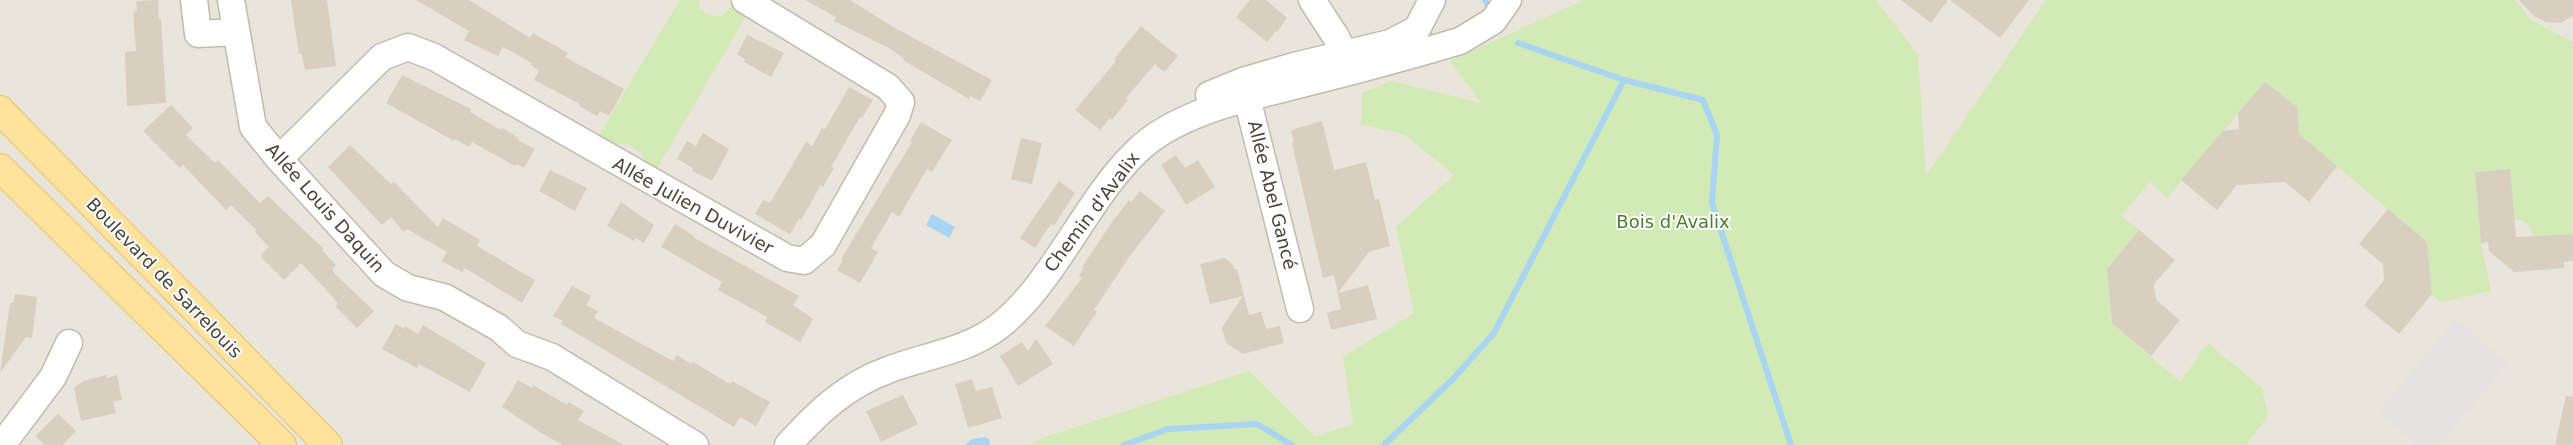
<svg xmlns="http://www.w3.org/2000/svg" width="2573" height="445" viewBox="0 0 2573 445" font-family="'DejaVu Sans',sans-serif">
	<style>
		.residential { fill: #eae5da }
		.green { fill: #d2eab5 }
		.parking { fill: #e5e3e0 }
		.water { fill: #a9d4f2 }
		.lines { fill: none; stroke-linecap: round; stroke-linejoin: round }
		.stream { stroke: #a9d4f2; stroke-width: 6 }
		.building { fill: #d8cfc1 }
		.minor-casing { stroke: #c2bbae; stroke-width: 29 }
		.major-casing { stroke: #e6c16a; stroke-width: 30 }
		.minor { stroke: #fff; stroke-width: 26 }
		.major { stroke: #ffe39c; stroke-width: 28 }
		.labels { text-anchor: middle; stroke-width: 4; stroke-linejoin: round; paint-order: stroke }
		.street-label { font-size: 18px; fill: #4b4439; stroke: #fff }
		.park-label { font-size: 18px; fill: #4a7f2a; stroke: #fff }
	</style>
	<rect width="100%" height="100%" fill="#f6f3ec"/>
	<path class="residential" d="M0,0H2573V445H0Z"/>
	<path class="green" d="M680,0H699L700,9C715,20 724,20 733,2L748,13L656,170L646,164L642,154L626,143L612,146L596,140Z
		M1584,0H1876L1918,55L1926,176L2046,0H2515L2531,20L2573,42V234L2532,236L2531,227L2523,220H2514L2509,169L2475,172L2481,243L2491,291L2441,302L2432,294L2427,242L2294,130L2299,125L2297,107L2265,82L2167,198L2150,182L2121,216L2139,230L2107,269L2112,323L2180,382L2208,343L2262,388L2268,416L2246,445H1029L1045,437L1249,371L1315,437L1353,424L1343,357L1414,313L1396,227L1454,175L1405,135L1361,124L1362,93L1392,81L1481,103L1450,61Z"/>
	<path class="parking" d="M2455,319L2508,363L2439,445H2417L2378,412Z"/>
	<path class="water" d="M932,214L955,227L949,238L926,225Z
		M984,437L989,439L990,445H964L972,439Z"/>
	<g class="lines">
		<path class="stream" d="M1485,0L1488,6
			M1518,43L1624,80
			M1124,445L1168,429L1257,424L1292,445
			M1384,445L1453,379L1494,333L1624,80L1703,100L1717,135L1712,203L1791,445"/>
	</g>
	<path class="building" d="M158,0L159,19H161L166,103L127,106L125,62V52L136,51L133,11H137L136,1Z
		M291,0H327L336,66L305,70L302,54H299Z
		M416,0H469L530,38L533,33L568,53L565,57L624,89L609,116L600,111L597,116L579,106L580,104L534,80L539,71L531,65L532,63L503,47L498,56L464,40L469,31Z
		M805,0H850L895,28L992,80L980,101L970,96L969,99L903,60L904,58L889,48L834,21L836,17Z
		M1250,0H1266L1287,18L1277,32L1276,31L1267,42L1236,17Z
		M1901,0H1948L1931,23Z
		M1950,0H2029L2000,38Z
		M2519,0H2573V16L2560,23L2545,22L2534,16Z
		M1141,26L1178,56L1164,72L1155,64L1126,98L1128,100L1112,120L1110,118L1100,130L1075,110L1116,61L1114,59Z
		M747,35L784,53L771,77L744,62L745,59L737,54Z
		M402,75L471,109L470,112L501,130L502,128L519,138L518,140L535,149L524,168L517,164L515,166L472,142L469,147L455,139L454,141L386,103Z
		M2265,82L2297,107L2299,134L2337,166L2309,202L2285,182L2237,185L2217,210L2181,180L2223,131L2239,129L2238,113Z
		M849,87L873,100L862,118L860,117L831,167L834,168L823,187L821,185L801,220L799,219L790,234L755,214L763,200L770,203L806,142L812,146L822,128L825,129Z
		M171,105L193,128L186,135L215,163L218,160L260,203L268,196L324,249L322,250L336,265L332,269L336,275L374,311L357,328L335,306L338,304L332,296L301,263L284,280L260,256L269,247L255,232L256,230L231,205L226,210L183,165L180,168L143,131Z
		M1322,121L1334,170L1366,162L1375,200L1379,199L1390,246L1369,252L1338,293L1368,285L1377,319L1331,330L1327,313L1341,309L1334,275L1323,278L1292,143H1294L1291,130Z
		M921,122L952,140L932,172L927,169L899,217L892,212L871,248L878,252L860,283L837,270L843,260L841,259L912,142L910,141Z
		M703,133L729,149L712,181L692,171L693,168L677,159L687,141L696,146Z
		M1021,138L1042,143L1032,184L1011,179Z
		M350,145L391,184L394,182L438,227L443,218L480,240L477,246L535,280L522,303L465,268L462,272L441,261L447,252L407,229L404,232L391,217L382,225L328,167Z
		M1176,155L1185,168L1198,160L1215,187L1186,205L1161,165Z
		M2510,169L2516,237L2573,234V261L2564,262V268L2514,272L2489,251L2488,242L2481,243L2475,172Z
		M550,170L587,188L575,211L539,191Z
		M1059,181L1075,193L1054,226L1051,224L1035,248L1020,238Z
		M1140,191L1165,211L1129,257L1094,310L1097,312L1074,346L1045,326L1082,278L1079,276L1084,268L1082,267L1112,222L1129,200L1131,202Z
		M621,202L654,225L644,243L636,238L634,241L607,226Z
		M2388,209L2427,242L2432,294L2399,334L2364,305L2384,280L2383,264L2359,244Z
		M675,224L694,236L693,237L799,296L793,305L813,319L800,342L765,322L767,317L718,290L722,282L661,247Z
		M2139,230L2175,260L2154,284L2156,300L2180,320L2151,356L2112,323L2107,269Z
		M1225,258L1233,265L1234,269H1237L1249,315L1261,312L1266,329L1280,326L1284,343L1243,354L1226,343L1222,328L1243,296L1210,304L1200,264Z
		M572,286L591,296L586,305L598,311L594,318L673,361L677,355L691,364L693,362L730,384L732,381L770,402L756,426L740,417L734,427L561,324L563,321L553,316Z
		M15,294L37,297L32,338L26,337L0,373L10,303H13Z
		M396,324L404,329L405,326L418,334L423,325L486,363L470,392L419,364L417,368L382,349Z
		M1036,339L1053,364L1018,386L1000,356L1022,342L1028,351Z
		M106,375L107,378L117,375L122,400L113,401L116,413L81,421L74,388L83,381Z
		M972,379L976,391L992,387L1002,418L968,428L955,384Z
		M518,380L532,388L533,385L567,405L569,402L584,411L578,420L624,445H563L541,433L502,407Z
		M903,395L918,424L881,442L866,411Z
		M2566,396L2573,397V445H2555Z
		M58,414L76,431L63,445H45L35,436Z"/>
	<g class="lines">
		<defs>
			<path id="minor" d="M194,0L198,34L236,32
				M231,0L253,127L279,159L384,274L408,288L444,297L499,328L517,344L552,357L695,445
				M1312,0L1336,37L1352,70
				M1243,82L1300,309
				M1209,95L1243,81L1294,66L1390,43L1417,29L1432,0
				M279,159L382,57L408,47L434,57L787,258L804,261L823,245L897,115L901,102L888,87L745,0
				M2,445L53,377L69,343
				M788,445C817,413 846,385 888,370C924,356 967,351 998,327C1054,284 1085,201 1137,151C1178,111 1252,97 1306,83C1358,70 1409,56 1460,41L1493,21L1508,0"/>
			<path id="major" d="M0,110L328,445
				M0,168L282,445"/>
		</defs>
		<use href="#minor" class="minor-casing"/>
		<use href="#major" class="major-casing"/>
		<use href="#minor" class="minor"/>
		<use href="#major" class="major"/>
	</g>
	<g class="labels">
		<g class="street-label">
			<text transform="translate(1272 195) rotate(76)" y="6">Allée Abel Gancé</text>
			<text transform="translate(693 206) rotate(29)" y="6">Allée Julien Duvivier</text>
			<text transform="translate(325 208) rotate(48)" y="6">Allée Louis Daquin</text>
			<text transform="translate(1092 212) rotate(-53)" y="6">Chemin d'Avalix</text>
			<text transform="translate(164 278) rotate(46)" y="6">Boulevard de Sarrelouis</text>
		</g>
		<g class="park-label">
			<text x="1673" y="228">Bois d'Avalix</text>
		</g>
	</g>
</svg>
